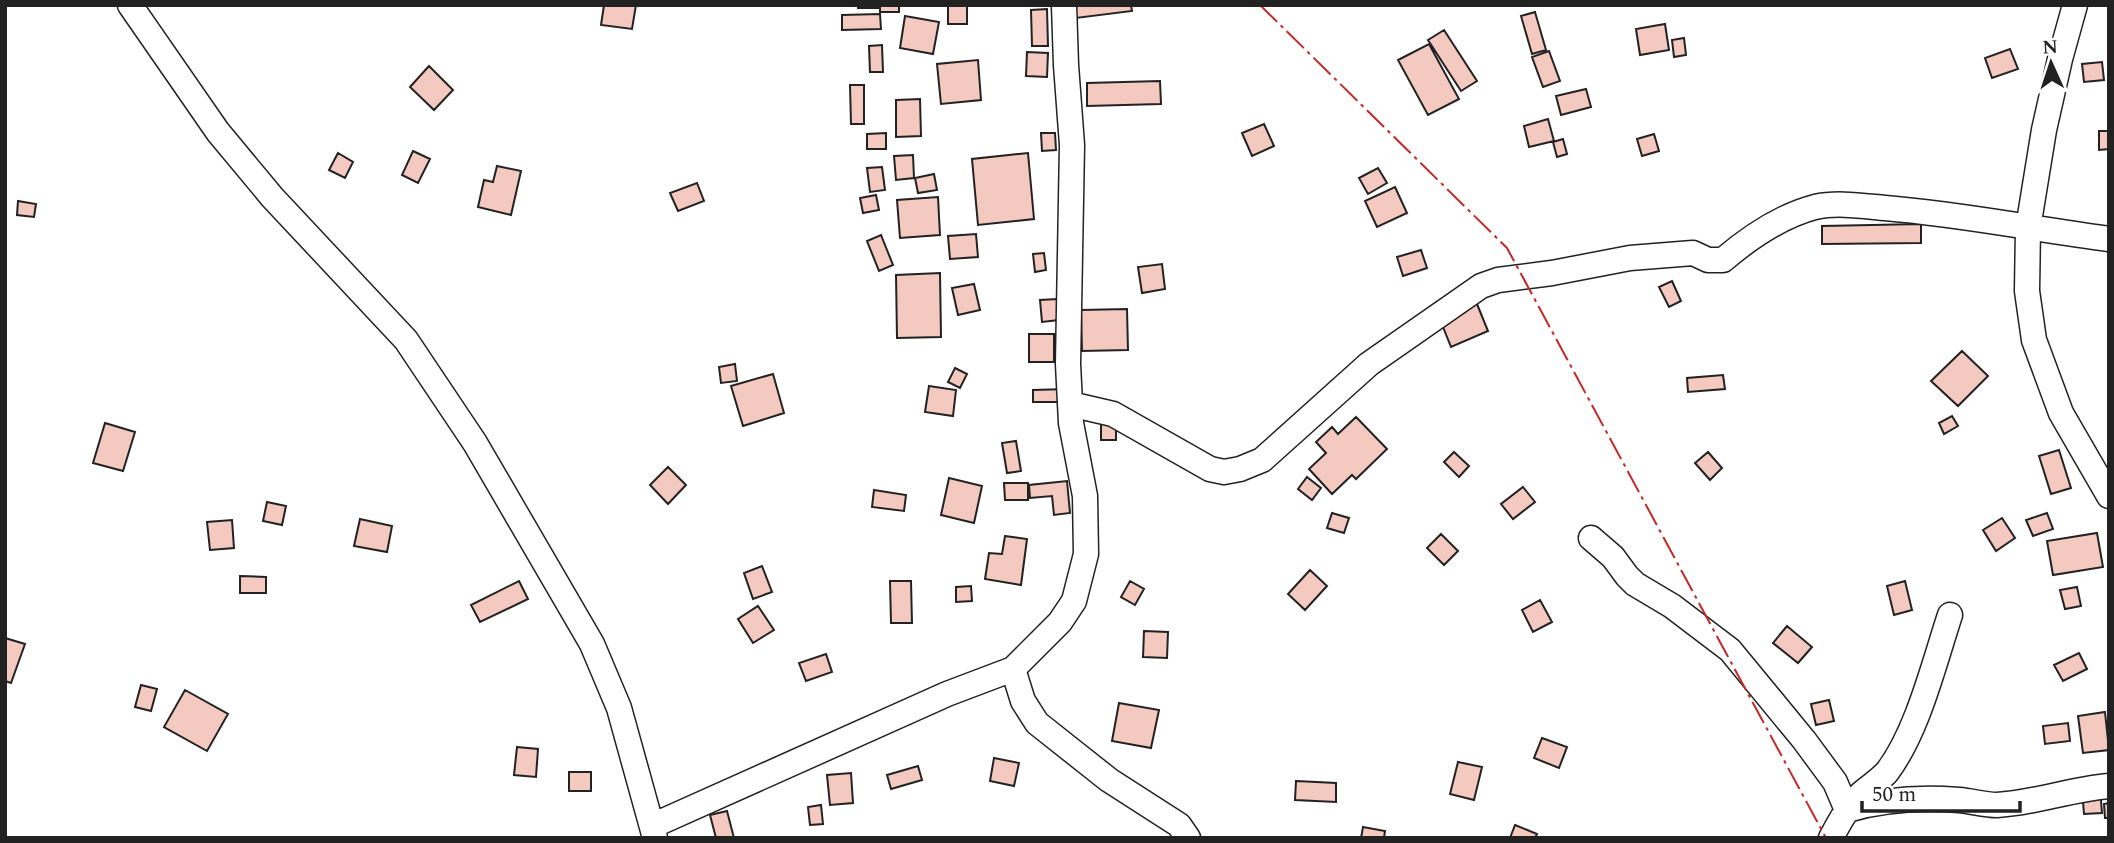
<svg xmlns="http://www.w3.org/2000/svg" width="2114" height="843" viewBox="0 0 2114 843" font-family="Spectral,serif">
	<style>
		.building { fill: #f3c9c0; stroke: #222; stroke-width: 2 }
		.lines { fill: none; stroke-linecap: round; stroke-linejoin: round }
		.minor-casing { stroke: #222; stroke-width: 27 }
		.minor { stroke: #fff; stroke-width: 24 }
		.power { stroke: #c62828; stroke-width: 2; stroke-dasharray: 24 5 3.5 5; stroke-linecap: butt }
	</style>
	<rect width="100%" height="100%" fill="#fff"/>
	<path class="building" d="M604,5H636L632,29L601,25Z
		M858,5H879V8H858Z
		M880,5H899V12H880Z
		M948,5H967V24H948Z
		M1074,5H1131L1132,11L1076,18Z
		M1047,9L1048,46H1032L1031,10Z
		M1535,12L1546,50L1532,54L1521,16Z
		M880,14L881,29L842,30V15Z
		M905,16L939,22L933,54L900,48Z
		M1665,24L1669,50L1640,55L1636,29Z
		M1444,30L1477,81L1461,91L1428,40Z
		M1684,38L1686,55L1674,57L1672,40Z
		M1429,44L1459,99L1428,115L1398,60Z
		M882,45L883,72H870L869,46Z
		M2010,49L2018,69L1992,78L1985,58Z
		M1549,51L1560,81L1543,87L1532,57Z
		M1027,52L1048,53L1047,77L1026,76Z
		M978,60L981,100L941,104L937,64Z
		M2102,62L2104,80L2084,82L2082,64Z
		M429,66L453,90L434,110L410,87Z
		M1160,81L1161,104L1087,106V83Z
		M850,85H864V124H851Z
		M1586,89L1591,107L1561,115L1556,96Z
		M920,99L921,136L896,137V100Z
		M1548,119L1554,141L1529,147L1524,126Z
		M1264,124L1274,146L1252,156L1242,133Z
		M2099,131H2109V149L2099,150Z
		M886,133V149H867V134Z
		M1041,133H1055L1056,150L1042,151Z
		M1654,134L1659,151L1642,156L1637,139Z
		M1563,139L1567,154L1557,157L1553,142Z
		M413,151L430,159L418,183L402,175Z
		M338,153L353,162L345,178L329,170Z
		M1028,153L1034,219L978,225L972,159Z
		M913,155L914,178L896,180L894,156Z
		M497,166L521,171L511,215L478,207L484,180L493,182Z
		M882,167L885,190L870,192L867,168Z
		M1378,168L1387,183L1368,194L1359,178Z
		M934,174L937,190L918,193L915,178Z
		M697,183L704,201L678,211L670,193Z
		M1395,187L1407,213L1377,227L1365,201Z
		M876,195L879,210L863,213L860,198Z
		M938,197L940,235L900,238L897,200Z
		M18,201L36,204L34,217L17,215Z
		M1921,224V243L1822,244V226Z
		M976,234L978,257L950,259L948,236Z
		M881,235L893,265L879,271L867,241Z
		M1421,250L1427,268L1403,276L1397,257Z
		M1044,253L1046,270L1035,272L1033,254Z
		M1162,264L1165,289L1142,293L1138,267Z
		M940,273L941,337L897,338L896,275Z
		M1672,281L1681,301L1669,307L1659,287Z
		M974,284L980,310L958,315L952,288Z
		M1057,299L1059,320L1042,322L1040,300Z
		M1477,304L1488,331L1451,347L1441,322L1457,312Z
		M1127,309L1128,350L1082,351L1081,310Z
		M1029,334H1054V362H1029Z
		M1962,351L1988,376L1958,406L1931,381Z
		M735,364L737,381L721,383L719,367Z
		M955,368L967,374L960,388L948,382Z
		M773,374L784,413L743,426L731,386Z
		M1723,375L1725,389L1688,392L1687,378Z
		M929,386L956,390L953,416L925,412Z
		M1067,389L1068,402H1033V390Z
		M1952,416L1958,426L1944,434L1939,423Z
		M1356,417L1387,449L1356,479L1352,475L1332,494L1309,469L1326,453L1316,442L1332,427L1338,434Z
		M1101,421H1116V440H1101Z
		M105,423L135,432L123,471L93,463Z
		M1016,441L1021,471L1007,473L1002,443Z
		M2059,450L2071,488L2051,494L2039,456Z
		M1454,452L1469,466L1459,477L1444,462Z
		M1708,452L1722,468L1710,480L1695,463Z
		M668,467L686,485L668,504L650,485Z
		M1307,477L1321,488L1312,500L1298,489Z
		M949,478L982,486L974,523L941,515Z
		M1067,481L1070,513L1054,515L1052,496L1030,498L1029,485Z
		M1004,483H1028V500H1005Z
		M1523,487L1535,502L1513,519L1501,504Z
		M874,490L906,495L904,511L872,507Z
		M267,502L286,506L282,525L263,521Z
		M1332,513L1349,518L1344,533L1327,528Z
		M2047,513L2053,529L2033,536L2026,520Z
		M2002,518L2015,538L1996,551L1983,530Z
		M360,519L392,526L387,552L354,546Z
		M232,520L234,548L210,550L207,522Z
		M2097,533L2103,567L2053,575L2047,541Z
		M1441,534L1458,551L1444,565L1427,548Z
		M1005,536L1027,539L1021,585L985,579L989,553L1002,554Z
		M762,566L772,592L753,599L744,573Z
		M1310,570L1327,586L1305,610L1288,594Z
		M240,576L266,577V593H240Z
		M519,581L528,599L480,622L471,605Z
		M890,581H911L912,623H891Z
		M1130,581L1144,589L1135,605L1121,597Z
		M1905,581L1912,610L1894,615L1887,586Z
		M971,586L972,601L956,602V587Z
		M2077,587L2081,606L2065,609L2060,590Z
		M1540,600L1552,622L1533,632L1522,610Z
		M758,606L774,630L753,643L738,619Z
		M1787,626L1812,647L1798,663L1773,643Z
		M1144,631L1168,632L1167,658L1143,657Z
		M5,638L25,644L11,683L5,681Z
		M2079,653L2087,669L2063,681L2054,665Z
		M826,654L832,672L806,681L799,663Z
		M141,685L157,689L151,711L135,707Z
		M185,690L228,714L207,751L164,727Z
		M1829,700L1834,721L1816,725L1811,704Z
		M1119,703L1159,710L1151,748L1112,741Z
		M2105,712L2109,750L2083,753L2078,716Z
		M2068,723L2070,741L2045,744L2043,726Z
		M1542,738L1567,747L1559,768L1534,758Z
		M517,747L538,749L536,777L514,775Z
		M994,758L1019,763L1014,786L990,781Z
		M1458,762L1482,767L1474,800L1450,794Z
		M918,766L922,780L891,789L887,775Z
		M569,772H591V791H569Z
		M851,773L853,803L830,805L827,775Z
		M1296,781L1336,783V802L1295,800Z
		M2100,788L2102,813L2084,814L2082,790Z
		M2109,803V818H2105L2104,804Z
		M821,805L823,824L810,825L808,807Z
		M727,811L734,838H716L710,815Z
		M1515,825L1537,834L1535,838H1510Z
		M1363,827L1385,831L1384,838H1361Z"/>
	<g class="lines">
		<defs>
			<path id="minor" d="M130,5L218,132L272,197L406,340L475,443L592,644L619,708L655,838
				M2075,5L2060,59L2044,130L2028,228L2027,291L2034,340L2061,413L2109,496
				M1070,404L1113,414L1210,469L1224,472L1240,469L1262,460L1369,364L1481,286L1498,280L1552,273L1630,258L1693,253L1708,260H1723C1750,237 1781,216 1815,207C1837,202 1863,206 1885,208C1960,214 2034,229 2109,239
				M1591,538L1613,557L1627,576L1635,584L1672,606L1730,650L1804,740L1835,782L1847,810C1884,799 1920,797 1959,800C1972,801 1984,805 1997,805C2035,803 2071,789 2109,786
				M1013,669L1023,701L1037,723L1109,780L1179,825L1188,838
				M652,826L947,694L1013,669L1060,622L1074,601L1086,554L1085,496L1071,423L1068,364L1072,145L1066,65L1064,5
				M1831,838C1840,821 1848,806 1862,793C1870,786 1880,780 1887,772C1918,731 1934,663 1950,615"/>
		</defs>
		<use href="#minor" class="minor-casing"/>
		<use href="#minor" class="minor"/>
		<path class="power" d="M1260,5L1507,248L1826,838"/>
	</g>
	<rect width="2114" height="843" fill="none" stroke="#222222" stroke-width="14"/>
	<g transform="translate(2051 63) rotate(357)" stroke="#ffffff" stroke-width="5" paint-order="stroke">
	<path d="M0-5L12 26L0 18L-12 26Z" fill="#222222"/>
	<text y="-10" font-size="19" font-weight="bold" text-anchor="middle" fill="#222222">N</text>
	</g>
	<path d="M1862 801v10h158v-10" fill="none" stroke="#222222" stroke-width="3.5"/>
	<text x="1872" y="801" font-size="21" fill="#222222" stroke="#ffffff" stroke-width="5" paint-order="stroke">50 m</text>
</svg>
